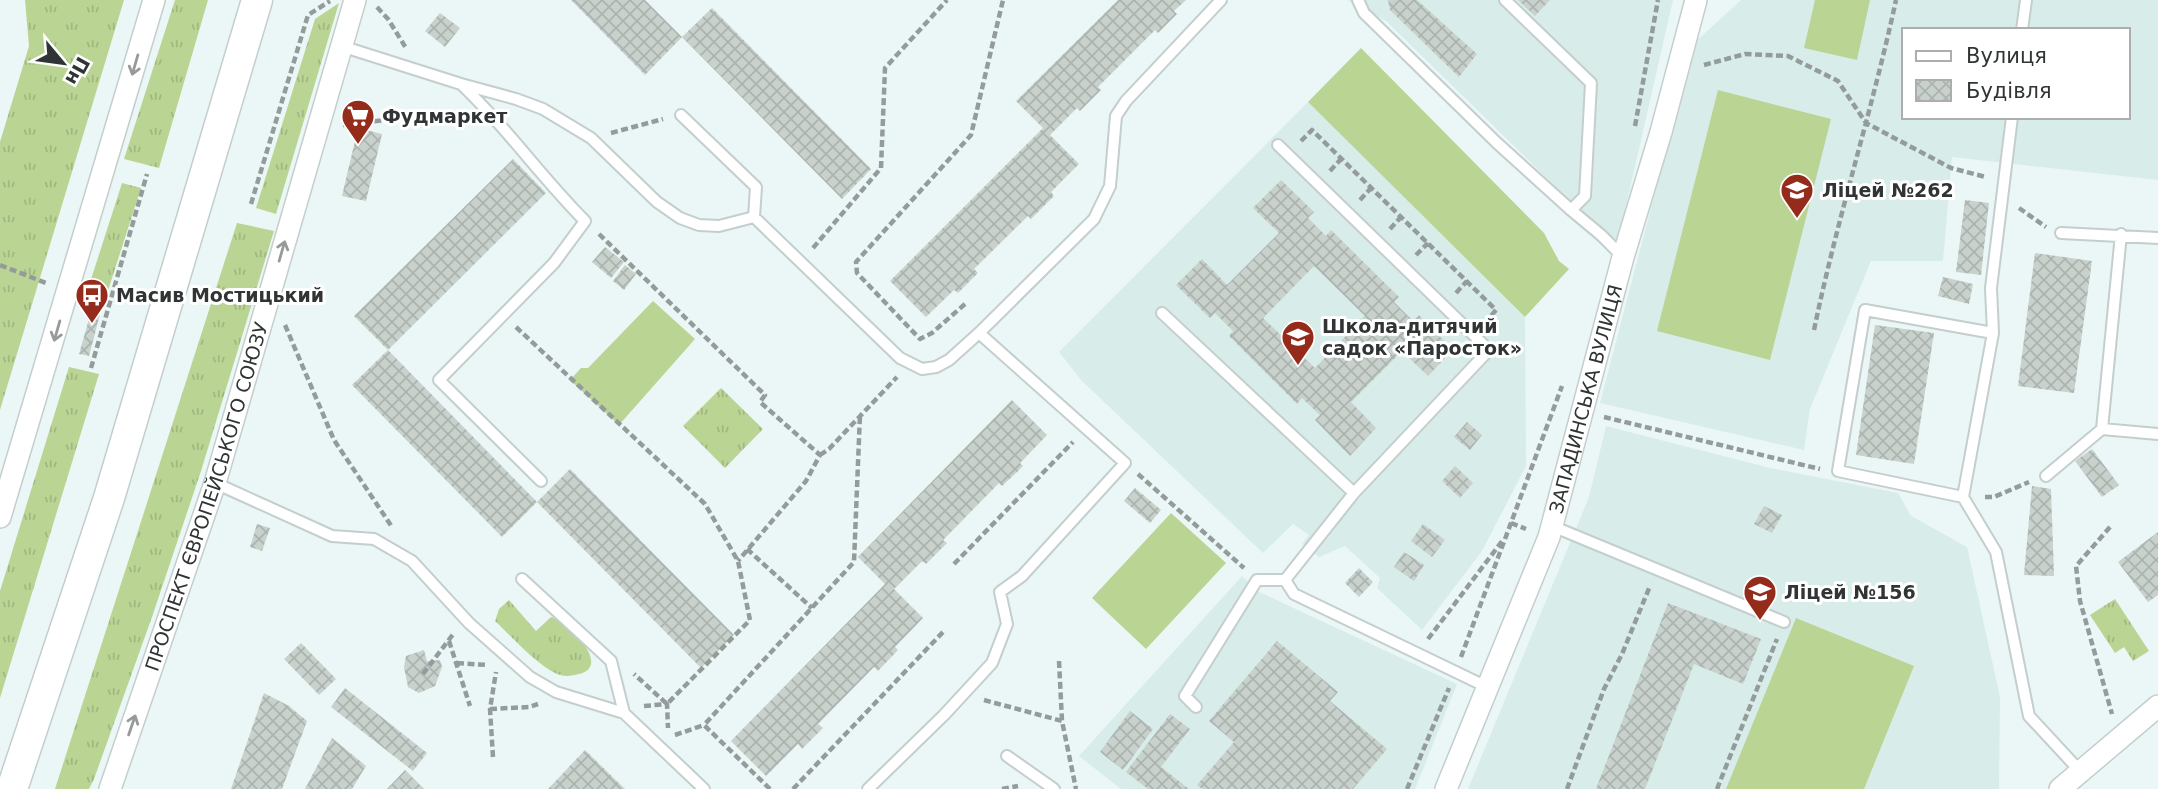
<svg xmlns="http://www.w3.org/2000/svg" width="2158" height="789" viewBox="0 0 2158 789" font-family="'DejaVu Sans',sans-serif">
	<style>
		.built { fill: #d8ecea; fill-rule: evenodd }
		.grass { fill: url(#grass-tufts) }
		.pitch { fill: #bad494 }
		.building { fill: url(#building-cross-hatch); fill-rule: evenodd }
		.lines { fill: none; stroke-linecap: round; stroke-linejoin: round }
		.service-casing { stroke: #c3cecd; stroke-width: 14 }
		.minor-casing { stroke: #c3cecd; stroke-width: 24 }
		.secondary-casing { stroke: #c3cecd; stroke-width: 33 }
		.path { stroke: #949c9b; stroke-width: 4.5; stroke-dasharray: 7 3.5; stroke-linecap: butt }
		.service { stroke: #fff; stroke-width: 10 }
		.minor { stroke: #fff; stroke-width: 21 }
		.secondary { stroke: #fff; stroke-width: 30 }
		.oneway { stroke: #989a9a }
		.labels { text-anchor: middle; stroke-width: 6; stroke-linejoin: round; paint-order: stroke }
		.poi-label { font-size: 19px; font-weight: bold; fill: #303434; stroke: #fff; text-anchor: start }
		.street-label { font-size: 19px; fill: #303434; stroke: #fff }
	</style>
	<defs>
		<pattern id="grass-tufts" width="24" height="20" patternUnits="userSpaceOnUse" patternTransform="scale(1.75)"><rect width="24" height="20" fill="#bad494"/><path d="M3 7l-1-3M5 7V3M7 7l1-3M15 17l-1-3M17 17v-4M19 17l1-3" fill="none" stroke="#a0b780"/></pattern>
		<pattern id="building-cross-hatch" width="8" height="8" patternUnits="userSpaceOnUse" patternTransform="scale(1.75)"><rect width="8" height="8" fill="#c8d1cb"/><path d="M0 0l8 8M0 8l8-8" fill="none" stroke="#acb4af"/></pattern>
	</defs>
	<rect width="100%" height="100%" fill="#ebf7f6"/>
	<path class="built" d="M1347,0H1673L1618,241L1608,238L1386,21Z
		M1741,0H2158V180L1952,157L1943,261H1871L1810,409L1804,450L1600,403L1694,43ZM1904,30H2128V117H1904Z
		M1308,102L1525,317L1526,466L1482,551L1422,630L1377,588L1380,578L1345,546L1319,557L1302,544L1309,535L1293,524L1263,553L1082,381L1059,352Z
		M1606,426L1770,468L1898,493L1911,516L1967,547L2000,697L1999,789H1468L1589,497Z
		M1242,576L1259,592L1457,684L1415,789H1121L1079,756Z"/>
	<path class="grass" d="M25,0H124L0,410V142L29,46Z
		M175,0H208L159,168L124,159Z
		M339,3L276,214L256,208L315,19Z
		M122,183L141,188L104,303L85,298Z
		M237,223L274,231L201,471L152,617L94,779L89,789H55Z
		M69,367L99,374L0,698V591Z
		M721,388L763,429L725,468L683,426Z
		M2115,599L2149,651L2133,661L2124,647L2115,653L2090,615Z
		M509,600L536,631L551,617C567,621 613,666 579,674C571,676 565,677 557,674C537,665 512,637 495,621L499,609Z"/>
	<path class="pitch" d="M1815,0H1870L1857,60L1804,48Z
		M1361,48L1544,233L1559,261L1569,269L1525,317L1308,102Z
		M1718,90L1831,119L1770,360L1657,331Z
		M653,301L695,339L619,425L570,380L581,368H588Z
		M1171,513L1226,563L1146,649L1092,598Z
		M1796,618L1914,666L1864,789H1726Z"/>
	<path class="building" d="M571,0H645L682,37L712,8L871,169L842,199L682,37L645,75Z
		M1118,0H1186L1174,11L1177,14L1158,33L1155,30L1098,87L1101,90L1080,111L1077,108L1050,135L1079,164L1051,192L1054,196L1031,219L1028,216L974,269L978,273L958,293L954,290L926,317L890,281L1043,128L1016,101Z
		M1388,0H1417L1477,54L1459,77L1390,10Z
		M1518,0H1550L1535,16Z
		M440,13L460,28L445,47L425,31Z
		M358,128L382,134L366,201L342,196Z
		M513,159L546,193L388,350L354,316Z
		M1281,180L1314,212L1308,218L1326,236L1331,230L1399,297L1394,302L1413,321L1419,315L1453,350L1428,376L1402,351L1351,402L1376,428L1350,456L1315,420L1320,415L1302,398L1297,404L1229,336L1233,331L1215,313L1210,318L1176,285L1202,259L1227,285L1279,233L1253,208ZM1314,266L1365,316L1315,368L1263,318Z
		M1965,200L1989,203L1981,275L1956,272Z
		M605,247L624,262L611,278L592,262Z
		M2035,253L2092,261L2074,393L2018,386Z
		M625,265L636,274L624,290L613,281Z
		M1943,277L1973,284L1969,304L1938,296Z
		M91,312L100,314L89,356L79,354Z
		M1875,325L1934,333L1914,464L1856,455Z
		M388,350L537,502L502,537L352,385Z
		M1012,400L1047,435L1020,463L1023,466L1015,474L1002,486L999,483L943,540L947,543L926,564L922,561L894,589L923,618L895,647L898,650L878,671L874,667L818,724L823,728L802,749L798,744L766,776L731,741L885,584L858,557Z
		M1467,422L1482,435L1470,450L1454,437Z
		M2092,449L2119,485L2102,497L2075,461Z
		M1455,466L1473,483L1460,498L1442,481Z
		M570,469L734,635L701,668L537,502Z
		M2032,486L2051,489L2054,576L2024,575Z
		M1135,488L1161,510L1150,523L1124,501Z
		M1764,506L1782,515L1772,533L1754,524Z
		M257,524L270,528L262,551L250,547Z
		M1423,524L1445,540L1432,557L1411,541Z
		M2158,532V595L2148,602L2118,562Z
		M1404,552L1424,565L1414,581L1394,567Z
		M1359,568L1373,582L1359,597L1345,583Z
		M1668,603L1761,639L1743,684L1694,664L1645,789H1596Z
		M1277,641L1338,692L1330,701L1387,749L1353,789H1202L1197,785L1234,742L1209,721Z
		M301,643L336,679L319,695L284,659Z
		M424,650L427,661L440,660L442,667L435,686L419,693L408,687L404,667L406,656Z
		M345,688L427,753L413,771L331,707Z
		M264,693L289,706L307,721L282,789H231Z
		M1130,711L1153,729L1123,770L1100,752Z
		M1170,714L1190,729L1161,767L1189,789H1148L1126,772Z
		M332,738L366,766L352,789H305Z
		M585,750L625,789H548Z
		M405,770L424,789H387Z"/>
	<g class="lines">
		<defs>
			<path id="service" d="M1358,0L1364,13L1497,143L1571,210
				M1505,0L1591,83L1585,196L1571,210L1601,235L1623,257
				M2022,30L2026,0
				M341,46L461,84L516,99L543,109L591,138L657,202L680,218L699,225L719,226L754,217L900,358L922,369L936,367L949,360L979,333L1094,219L1110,186L1116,116L1126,101L1221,0
				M463,86C507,128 542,178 585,221L554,263L439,380L541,481
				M681,115L756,187L754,217
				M2012,117L1991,288L1993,333L1963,497L1996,552L2029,716L2080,771
				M1278,145L1489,350L1354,493L1285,580
				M2061,233L2158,238
				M1162,313L1354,493
				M2102,429L2121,234
				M2046,476L2102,429L2158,434
				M215,483L332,536L374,539L412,561L469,623L530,677L556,692L624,713L704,789
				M1963,497L1838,471L1865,310L1993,333
				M1552,526L1784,622
				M522,579L611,661L624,713
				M1196,707L1185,696L1257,580H1285L1294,594L1487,687
				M1007,756L1054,789
				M868,789L944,715L992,663L1007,624L1000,592L1022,576L1125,463L979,333"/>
			<g id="minor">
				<path d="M0,517L154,0"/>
				<path id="s1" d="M110,789L215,483L355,0"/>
				<path id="s2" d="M1446,789L1549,537L1623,257L1661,132L1696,0"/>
				<path d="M2060,789L2158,706"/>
			</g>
			<path id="secondary" d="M12,789L109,498L257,0"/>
		</defs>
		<use href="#service" class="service-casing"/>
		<use href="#minor" class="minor-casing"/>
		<use href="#secondary" class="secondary-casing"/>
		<path class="path" d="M377,7L388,19L406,48
			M1704,65L1745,54L1788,56L1838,81L1866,123L1951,168L1986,177
			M343,125L419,116
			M1635,126L1658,0
			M611,133L663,119
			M1301,141L1312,130L1496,310L1484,324
			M1330,171L1341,159
			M1360,200L1371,188
			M251,204L308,15L330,1
			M2019,208L2046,227
			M1390,229L1401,217
			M599,234L765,395L760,402L820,455L806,481L738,561
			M813,248L881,168L885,68L947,0
			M1416,255L1428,243
			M0,265L46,283
			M1456,293L1467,281
			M965,304L932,333L920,339L857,273L856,262L971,135L1003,0
			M285,325L334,440L392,527
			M516,327L705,504L738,561L750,620L667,704L634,674
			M1814,330C1837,219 1872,111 1896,0
			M91,368L147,174
			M1604,417L1820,469
			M820,455L829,449L897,377
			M1138,474L1244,568
			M1985,497H1994L2029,482
			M1511,523L1526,529
			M2110,527L2076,566L2080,601L2112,714
			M747,549L812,608
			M954,564L1073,442
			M1428,639L1503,540
			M449,641L470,706
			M1461,657L1562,386
			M1059,661L1062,721
			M457,663L487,665
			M423,674L454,633
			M984,700L1062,721L1076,789
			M644,706L667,704L668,728
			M490,709L529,707L538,704
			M675,735L704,725
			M493,757L490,709L496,672
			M770,789L704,725L854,562L860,414
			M793,789L943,632
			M1002,789L1018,786
			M1407,789L1449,688
			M1567,789L1604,689L1622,654L1650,586
			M1717,789L1777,639"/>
		<use href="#service" class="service"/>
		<use href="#minor" class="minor"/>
		<use href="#secondary" class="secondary"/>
	</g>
	<defs><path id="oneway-shaft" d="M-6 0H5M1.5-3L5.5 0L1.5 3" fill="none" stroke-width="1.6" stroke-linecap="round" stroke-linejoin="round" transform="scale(1.75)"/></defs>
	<g class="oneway">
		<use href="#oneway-shaft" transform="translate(135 65) rotate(106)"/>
		<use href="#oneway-shaft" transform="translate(282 251) rotate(-74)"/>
		<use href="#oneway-shaft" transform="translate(57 331) rotate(106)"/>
		<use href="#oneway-shaft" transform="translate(132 725) rotate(-71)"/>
	</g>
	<defs>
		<symbol id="supermarket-pin" viewBox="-11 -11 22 30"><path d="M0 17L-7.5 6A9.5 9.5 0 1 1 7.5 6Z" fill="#952b1b" stroke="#fff"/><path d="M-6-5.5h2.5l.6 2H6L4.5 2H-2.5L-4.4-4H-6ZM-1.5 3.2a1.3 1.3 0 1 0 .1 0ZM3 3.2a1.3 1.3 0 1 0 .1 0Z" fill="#fff"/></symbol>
		<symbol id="school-pin" viewBox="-11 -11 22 30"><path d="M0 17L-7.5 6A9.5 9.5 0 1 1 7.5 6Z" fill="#952b1b" stroke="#fff"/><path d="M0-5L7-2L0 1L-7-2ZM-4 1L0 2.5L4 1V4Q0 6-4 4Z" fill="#fff"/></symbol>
		<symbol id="bus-pin" viewBox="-11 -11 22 30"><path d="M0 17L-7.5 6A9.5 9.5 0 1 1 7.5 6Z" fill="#952b1b" stroke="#fff"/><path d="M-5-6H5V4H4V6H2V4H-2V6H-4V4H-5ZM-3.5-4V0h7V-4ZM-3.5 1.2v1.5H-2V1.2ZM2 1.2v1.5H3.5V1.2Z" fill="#fff"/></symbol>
	</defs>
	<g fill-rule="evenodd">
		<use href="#supermarket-pin" x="339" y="97" width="38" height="52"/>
		<use href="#school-pin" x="1778" y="171" width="38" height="52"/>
		<use href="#bus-pin" x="73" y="276" width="38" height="52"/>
		<use href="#school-pin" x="1279" y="318" width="38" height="52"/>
		<use href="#school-pin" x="1741" y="573" width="38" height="52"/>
	</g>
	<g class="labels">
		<g class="poi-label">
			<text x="382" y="123">Фудмаркет</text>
			<text x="1822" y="197">Ліцей №262</text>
			<text x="116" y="302">Масив Мостицький</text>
			<text x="1322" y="333">Школа-дитячий<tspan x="1322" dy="22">садок «Паросток»</tspan></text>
			<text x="1784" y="599">Ліцей №156</text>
		</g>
		<g class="street-label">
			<text dy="7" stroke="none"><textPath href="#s2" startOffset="415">ЗАПАДИНСЬКА ВУЛИЦЯ</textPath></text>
			<text dy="7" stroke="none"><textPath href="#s1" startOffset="308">ПРОСПЕКТ ЄВРОПЕЙСЬКОГО СОЮЗУ</textPath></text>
		</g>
	</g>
	<rect x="1902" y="28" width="228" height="91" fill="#ffffff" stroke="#acaeae" stroke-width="2"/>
	<rect x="1916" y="51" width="35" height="10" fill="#ffffff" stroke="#acaeae" stroke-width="2"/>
	<text x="1966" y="63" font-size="21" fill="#303434">Вулиця</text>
	<rect x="1916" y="80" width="35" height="21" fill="url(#building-cross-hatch)" stroke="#acaeae" stroke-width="2"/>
	<text x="1966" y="98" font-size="21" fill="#303434">Будівля</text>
	<g transform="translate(63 63) rotate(119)" stroke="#ffffff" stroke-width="5" paint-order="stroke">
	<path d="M0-5L12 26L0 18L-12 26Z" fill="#303434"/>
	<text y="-10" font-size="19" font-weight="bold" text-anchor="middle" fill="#303434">Пн</text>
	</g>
</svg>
